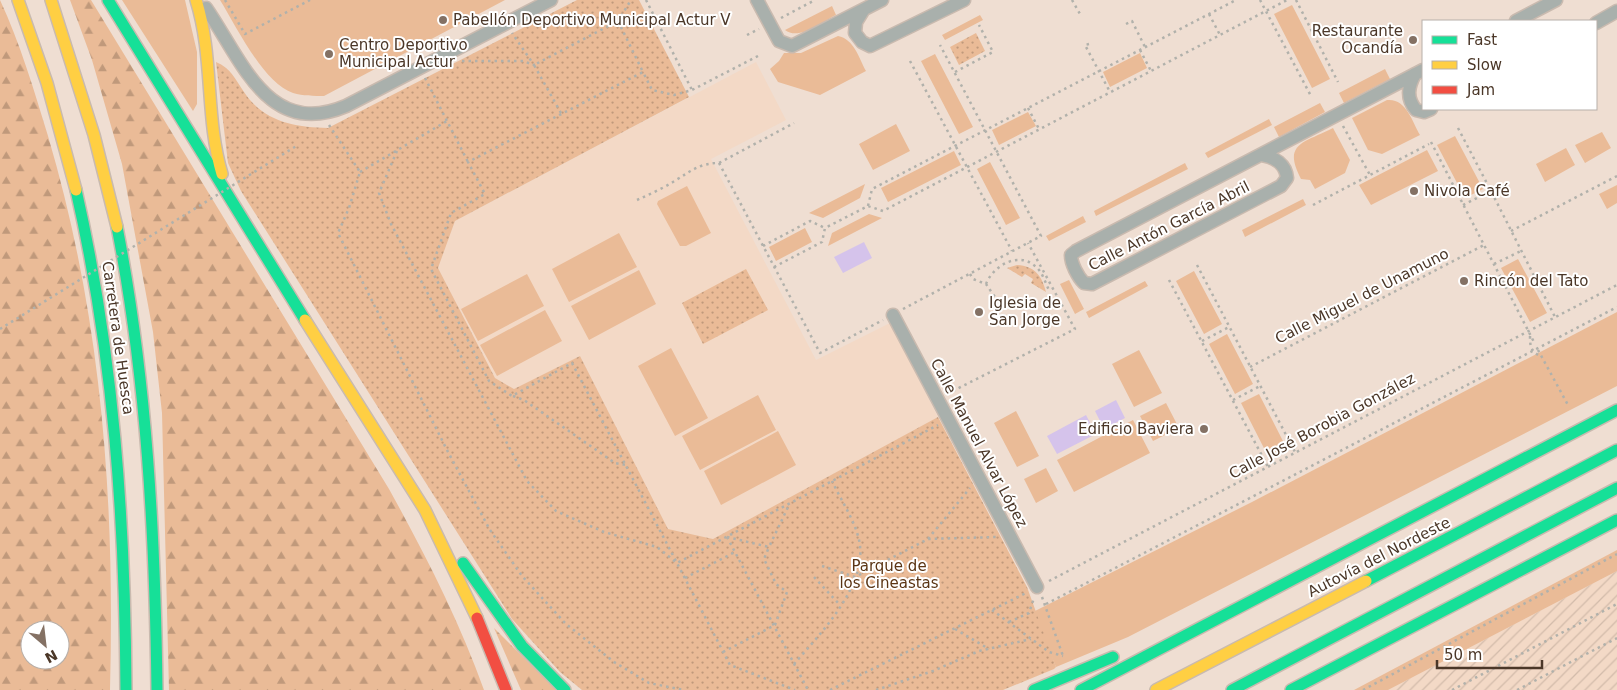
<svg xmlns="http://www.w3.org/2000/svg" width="1617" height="690" viewBox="0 0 1617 690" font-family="'DejaVu Sans',sans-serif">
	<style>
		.built { fill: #f3d9c6 }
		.industrial { fill: url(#industrial-furrows) }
		.grass { fill: #eabb97 }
		.forest { fill: url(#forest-firs); fill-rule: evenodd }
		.park { fill: url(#park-dots) }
		.water { fill: #d5c3eb }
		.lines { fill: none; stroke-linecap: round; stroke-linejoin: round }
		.street-casing { stroke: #c9baaf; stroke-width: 15 }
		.fast-casing { stroke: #c9baaf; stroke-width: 14 }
		.slow-casing { stroke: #c9baaf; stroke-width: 14 }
		.jam-casing { stroke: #c9baaf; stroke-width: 14 }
		.path { stroke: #b1b1ab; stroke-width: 2.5; stroke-dasharray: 2.5 4; stroke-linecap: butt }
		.street { stroke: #a9b0ac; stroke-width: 12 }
		.fast { stroke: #16e098; stroke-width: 11 }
		.slow { stroke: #ffcf43; stroke-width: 11 }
		.jam { stroke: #f24e42; stroke-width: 11 }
		.path-bridge { stroke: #b1b1ab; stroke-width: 2.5; stroke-dasharray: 2.5 4; stroke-linecap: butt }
		.poi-dot { fill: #847164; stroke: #fff; stroke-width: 2 }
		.labels { text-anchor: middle; stroke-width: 4; stroke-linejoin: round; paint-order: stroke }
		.poi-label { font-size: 15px; fill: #4b3728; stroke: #fff; text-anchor: start }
		.street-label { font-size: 15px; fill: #4b3728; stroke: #fff }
		.park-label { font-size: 15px; fill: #5b3514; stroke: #fff }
	</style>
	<defs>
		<pattern id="industrial-furrows" width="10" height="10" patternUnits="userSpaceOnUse" patternTransform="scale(1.25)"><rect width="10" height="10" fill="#f3d9c6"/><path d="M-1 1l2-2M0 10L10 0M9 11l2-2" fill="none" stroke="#d2bbaa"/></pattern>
		<pattern id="forest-firs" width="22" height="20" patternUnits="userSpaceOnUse" patternTransform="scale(1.25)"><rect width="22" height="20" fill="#eabb97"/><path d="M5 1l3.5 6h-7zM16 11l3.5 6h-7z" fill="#c0997b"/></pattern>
		<pattern id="park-dots" width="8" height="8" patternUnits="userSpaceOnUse" patternTransform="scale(1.25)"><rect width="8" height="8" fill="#eabb97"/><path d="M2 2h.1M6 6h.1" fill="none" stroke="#c0997b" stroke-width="1.8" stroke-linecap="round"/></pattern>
	</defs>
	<rect width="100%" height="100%" fill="#efded2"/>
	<path class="built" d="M756,62L786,120L711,159L816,360L890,323L938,417L713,539L668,529L580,356L514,389L495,378L438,268L455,221Z"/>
	<path class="industrial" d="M1617,571V690H1388L1513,625Z"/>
	<path class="grass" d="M122,0H185L197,52V104L193,111Z
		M220,0H505L324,96C314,96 303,96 293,93C264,84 236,26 220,0Z
		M1292,5L1330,79L1312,88L1274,14Z
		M832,6L836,15C822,22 799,41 785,30Z
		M980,15L983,20L945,40L942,35Z
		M838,36C854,39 859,58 866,71L820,95L778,82L770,69L779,61L784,53H801Z
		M1140,53L1147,68L1110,87L1103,72Z
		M935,54L973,127L959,134L921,61Z
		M1385,69L1390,79L1344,103L1339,93Z
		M1387,100C1406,98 1412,121 1420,135L1382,154L1368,150L1352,118Z
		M1320,103L1325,112L1279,137L1274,127Z
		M1028,112L1036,126L999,145L992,130Z
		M1269,119L1272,125L1208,158L1205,153Z
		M896,124L910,151L873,170L859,144Z
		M1333,128L1350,160L1345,173L1315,189L1310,180L1301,179C1282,143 1304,143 1333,128Z
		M1602,132L1611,148L1585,163L1575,145Z
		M1455,136L1483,189L1465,198L1437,145Z
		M1566,148L1575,165L1545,182L1536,164Z
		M1427,150L1438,171L1371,205L1359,185Z
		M954,151L961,165L888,202L881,188Z
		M990,162L1020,218L1006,225L977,169Z
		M1185,163L1188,169L1096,216L1094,211Z
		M865,184L860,198L823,218L809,213Z
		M1617,185V203L1607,209L1599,194Z
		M687,186L711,233L686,246H680L657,204L658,201Z
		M1303,199L1306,205L1245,237L1242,230Z
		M869,214L882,218L828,246L832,233Z
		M1083,216L1086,222L1049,241L1046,236Z
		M805,228L812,242L776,261L769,247Z
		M619,233L637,267L569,302L552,269Z
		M1518,259L1547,313L1530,322L1501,268Z
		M639,270L656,304L589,340L571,306Z
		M1194,271L1222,324L1204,334L1176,281Z
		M527,274L544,306L478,341L461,309Z
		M1069,280L1084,309L1075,314L1060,284Z
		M1145,281L1148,286L1089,318L1086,312Z
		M545,310L562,341L497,376L480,345Z
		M1617,312V386L1128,637L1056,667L1033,612L1252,502Z
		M1227,334L1253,384L1235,394L1209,344Z
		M671,348L708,418L675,436L638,366Z
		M1139,350L1162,393L1134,407L1112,364Z
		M1259,394L1287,449L1269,458L1241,403Z
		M758,395L776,430L700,470L682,436Z
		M1166,403L1179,428L1153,441L1140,416Z
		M1016,411L1039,456L1017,467L994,423Z
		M1133,420L1150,453L1074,492L1057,460Z
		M778,431L796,465L721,505L704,471Z
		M1046,468L1058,491L1036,503L1024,479Z
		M1617,550V571L1388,690H1354Z"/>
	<path class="forest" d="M0,0C20,43 34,90 48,136C102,319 115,500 110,690H0ZM30,630H60V660H30Z
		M70,0H91L389,489C425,554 459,620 484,690H169L162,413L153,332L122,164L92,60Z
		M494,628L556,690H521Z"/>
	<path class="park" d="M577,0H639L689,97L455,221L438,268L495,378L514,389L580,356L668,529L713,539L938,417L1027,587L1056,667L1054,669L1003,690H582L560,672L512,619L241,191L228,163L216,62C231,68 235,79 244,92C264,122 294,127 328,128Z
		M976,33L985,51L959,65L950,47Z
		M1017,265C1035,266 1042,276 1046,292L1031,283L1033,279L1025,274L1022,277L1007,268Z
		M746,269L768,310L703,344L682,303Z"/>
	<path class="water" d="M864,242L872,258L843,273L834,257Z
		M1116,400L1125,418L1104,429L1095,411Z
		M1086,415L1096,434L1057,454L1047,436Z"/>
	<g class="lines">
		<defs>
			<path id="street" d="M757,0L779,41L792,46L882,0
				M206,8C242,60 268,139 346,106L551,0
				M864,9L856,22L855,33L862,42L870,46L964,0
				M1516,21L1556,0
				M1596,23L1617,11
				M1415,74C1408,87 1406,98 1416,110L1424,112L1431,109
				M1262,155C1274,157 1286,164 1287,178L1281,186L1092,284L1084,283C1078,277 1071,264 1071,255L1076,251L1423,70
				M893,315L1037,587"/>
			<path id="fast" d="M108,0L305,320
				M76,190C114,356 125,520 126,690
				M117,227C147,380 155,534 157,690
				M463,563L522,646L565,690
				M1366,581L1617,450
				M1034,690L1113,657
				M1081,690L1617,410
				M1232,690L1617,488
				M1291,690L1617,520"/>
			<path id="slow" d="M18,0L47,83L76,190
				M51,0L94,135L117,227
				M196,0C214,57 205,117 222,174
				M305,320L425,510L477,618
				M1156,690L1366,581"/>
			<path id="jam" d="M477,618L506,690"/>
		</defs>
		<use href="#street" class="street-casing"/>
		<use href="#fast" class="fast-casing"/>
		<use href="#slow" class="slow-casing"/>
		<use href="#jam" class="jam-casing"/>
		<path class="path" d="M225,0L245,34L310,0
			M646,0L692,90
			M1072,0L1080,14
			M1260,0L1311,96
			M1296,0L1338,82
			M1209,14L1220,35
			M781,18L815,0
			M618,21L643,72
			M1126,24L1132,21L1145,47
			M747,35L759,29
			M1089,44L1085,45L1110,92
			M1140,50L1151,71
			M758,56L692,90L674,95L652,90L643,72L468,162L485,194L451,213L431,269L489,381L512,396L572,363L677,563L938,425
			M462,61H523L534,65L512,33
			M910,61L1012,251
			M955,72L993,52L979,25
			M425,78L468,162
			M1028,108L1039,129
			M561,113L534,65L618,21L631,0
			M329,125L360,172L349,208L338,233L448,452L490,530L522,576L566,624L614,662L649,683L684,690
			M1343,126L1370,175
			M1458,128L1491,191
			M1431,142L1535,344
			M397,151L379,193L391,224L527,481L556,511L604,532L657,547L677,563L730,665L795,690
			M719,163L820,353L883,320
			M360,172L447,121
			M637,200C650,194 664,188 676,180C691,171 700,163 719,163L794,123
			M1313,205L1429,144
			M1463,205L1491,191L1555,317
			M868,206L872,189L1236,0
			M1511,231L1617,176
			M763,246L810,221L825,228
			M1494,264L1521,251
			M1197,265L1295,452
			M774,267L822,242L825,228L868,206L883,211L1287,0
			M970,274L973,279L986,284L999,303
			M1169,280L1268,467
			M986,284C993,266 1018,251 1035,266C1042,271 1045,282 1049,290
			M903,309L1041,236L940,45
			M1530,336C1530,347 1531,351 1540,356
			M1202,341L1229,327
			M1538,350L1568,405
			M1250,367L1484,245
			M947,394L1075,329L1028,243
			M513,396L524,400L615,463L626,465
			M1233,400L1260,386
			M727,537L808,690
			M727,537L769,547L789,505
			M928,539L970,488
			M822,566L858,578
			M859,575L928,539L996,537
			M814,577L840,605
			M685,578L735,552
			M1049,581L1617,285
			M1042,597L1063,656
			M1046,604L1617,307
			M992,610L1049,652L1063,656
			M1009,622L1029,613L1034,598
			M955,629L989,649
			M723,652L775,625L787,592L776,584L764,559L769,547
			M794,664C821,633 869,584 859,540C855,521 841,500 832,481
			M830,690L1026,593
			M876,690L933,671L979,651L1031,639
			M1363,690L1617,554
			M1452,690L1617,604
			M1517,690L1617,638"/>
		<use href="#street" class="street"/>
		<use href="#fast" class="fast"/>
		<use href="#slow" class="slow"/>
		<use href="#jam" class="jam"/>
		<path class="path-bridge" d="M0,329L298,145"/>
	</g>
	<g class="poi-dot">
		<circle cx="443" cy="20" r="5"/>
		<circle cx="1413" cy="40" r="5"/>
		<circle cx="329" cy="54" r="5"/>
		<circle cx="1414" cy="191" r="5"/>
		<circle cx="1464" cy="281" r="5"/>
		<circle cx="979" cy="312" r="5"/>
		<circle cx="1204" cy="429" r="5"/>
	</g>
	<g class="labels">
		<g class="poi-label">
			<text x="453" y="25">Pabellón Deportivo Municipal Actur V</text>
			<text x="1403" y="36" text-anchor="end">Restaurante<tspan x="1403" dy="17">Ocandía</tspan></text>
			<text x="339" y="50">Centro Deportivo<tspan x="339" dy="17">Municipal Actur</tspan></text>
			<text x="1424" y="196">Nivola Café</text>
			<text x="1474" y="286">Rincón del Tato</text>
			<text x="989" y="308">Iglesia de<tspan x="989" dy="17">San Jorge</tspan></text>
			<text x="1194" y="434" text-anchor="end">Edificio Baviera</text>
		</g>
		<g class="street-label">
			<text transform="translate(1169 226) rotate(-27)" y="5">Calle Antón García Abril</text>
			<text transform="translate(1362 296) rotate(-27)" y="5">Calle Miguel de Unamuno</text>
			<text transform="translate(118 338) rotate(82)" y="5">Carretera de Huesca</text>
			<text transform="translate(1322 426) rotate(-28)" y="5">Calle José Borobia González</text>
			<text transform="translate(979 443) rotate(62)" y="5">Calle Manuel Alvar López</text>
			<text transform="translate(1379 557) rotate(-27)" y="5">Autovía del Nordeste</text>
		</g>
		<g class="park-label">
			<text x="889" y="571">Parque de<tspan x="889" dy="17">los Cineastas</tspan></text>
		</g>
	</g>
	<rect x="1422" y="20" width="175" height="90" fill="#ffffff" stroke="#b7afa9"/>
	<rect x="1432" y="36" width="25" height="8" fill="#16e098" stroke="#b7afa9"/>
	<text x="1467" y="45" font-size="15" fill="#4b3728">Fast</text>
	<rect x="1432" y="61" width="25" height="8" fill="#ffcf43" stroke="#b7afa9"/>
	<text x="1467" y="70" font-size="15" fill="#4b3728">Slow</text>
	<rect x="1432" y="86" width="25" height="8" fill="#f24e42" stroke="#b7afa9"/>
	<text x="1467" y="95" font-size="15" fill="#4b3728">Jam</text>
	<g transform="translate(45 645) rotate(152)"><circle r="24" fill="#ffffff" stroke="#b7afa9"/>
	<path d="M0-4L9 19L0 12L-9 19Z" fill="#847164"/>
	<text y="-8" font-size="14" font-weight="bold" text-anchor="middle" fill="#4b3728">N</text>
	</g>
	<path d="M1437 660v8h105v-8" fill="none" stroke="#4b3728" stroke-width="2.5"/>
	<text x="1444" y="660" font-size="15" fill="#4b3728" stroke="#ffffff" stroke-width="4" paint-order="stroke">50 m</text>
</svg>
